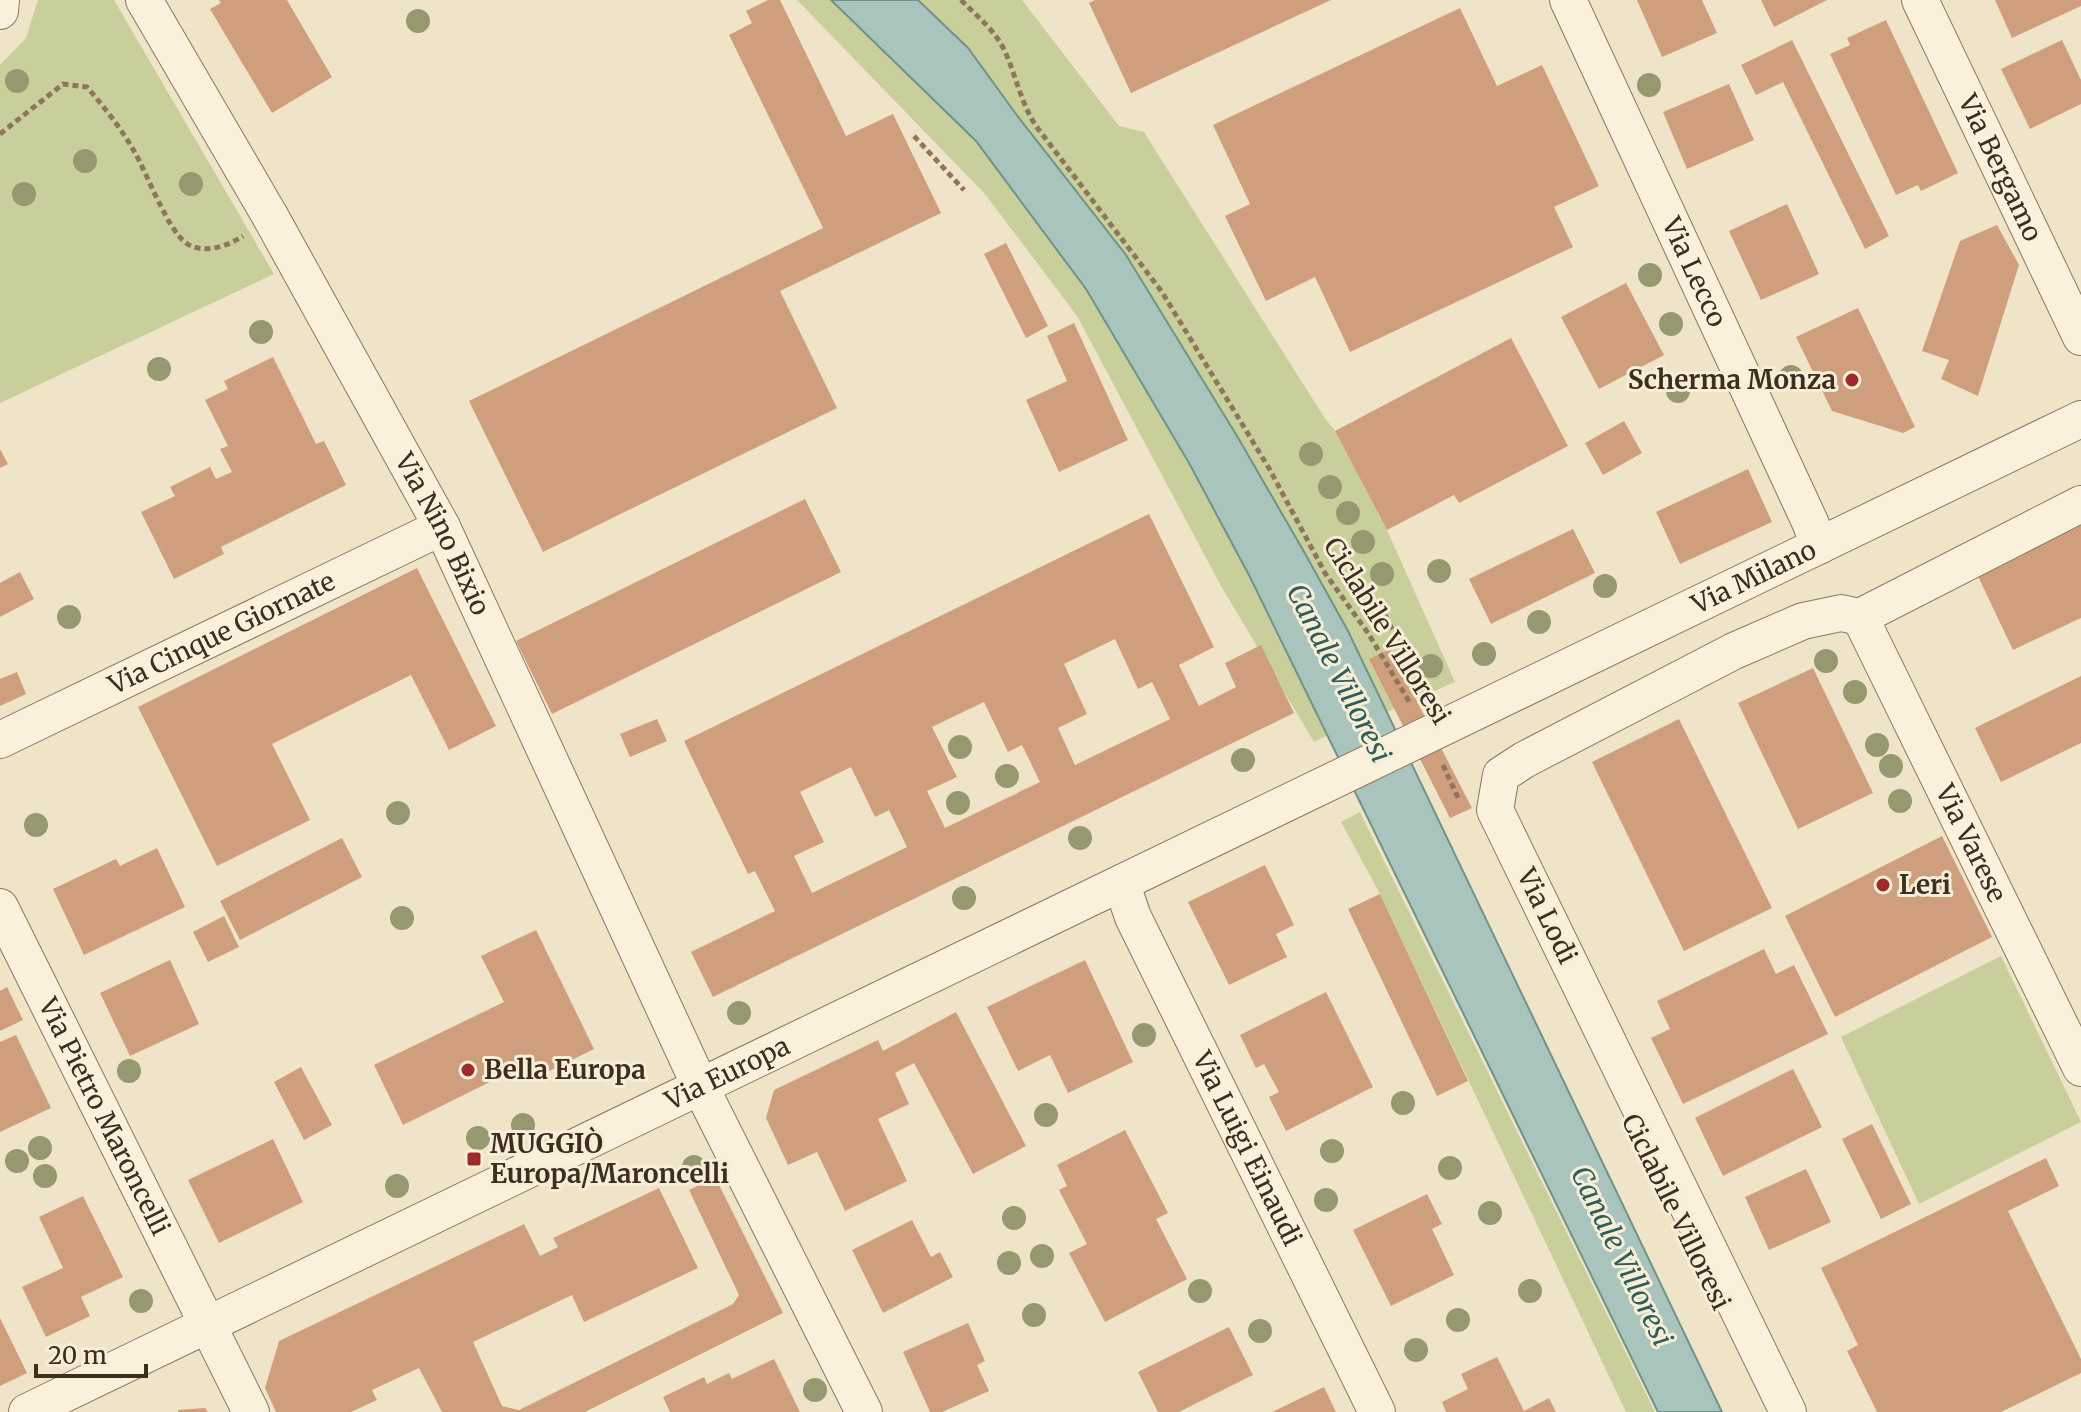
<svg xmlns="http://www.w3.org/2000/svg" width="2081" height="1412" viewBox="0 0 2081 1412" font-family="Merriweather,serif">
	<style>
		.green { fill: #c9cf9b }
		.water { fill: #a9c4bc; stroke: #6f938a; stroke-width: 2 }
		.building { fill: #cf9f7d; fill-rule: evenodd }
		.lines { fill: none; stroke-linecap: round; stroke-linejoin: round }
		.minor-casing { stroke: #8d765c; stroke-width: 38 }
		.path { stroke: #8d765c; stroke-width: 5; stroke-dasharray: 6 4; stroke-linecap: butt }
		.minor { stroke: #faf1dc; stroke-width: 36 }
		.tree { fill: #96986f }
		.poi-dot { fill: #9e2a2b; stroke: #f7eed8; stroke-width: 3 }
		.labels { text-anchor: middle; stroke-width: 6; stroke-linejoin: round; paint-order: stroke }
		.street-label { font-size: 26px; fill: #3d2e20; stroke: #f7eed8 }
		.poi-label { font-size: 26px; font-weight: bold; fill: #3d2e20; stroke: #f7eed8; text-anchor: start }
		.water-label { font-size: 28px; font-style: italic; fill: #2f5d5a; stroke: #f7eed8 }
	</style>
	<rect width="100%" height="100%" fill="#f0e4c8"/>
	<path class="green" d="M38,0H114L274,274L0,403V65L26,38Z
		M797,0H831L976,141L1086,289L1189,463L1250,577L1328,735L1314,742L1221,586L1077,316L985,194Z
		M918,0H1022L1119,126L1144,132L1324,417L1335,431L1387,530L1455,682L1387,712L1347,629L1303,550L1237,436L1126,255L1016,114L968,48Z
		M1360,812L1655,1412H1626L1380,894L1341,822Z
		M2001,956L2081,1122L1919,1204L1841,1037Z"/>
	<path class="water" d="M831,0H918L968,48L1016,114L1126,255L1237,436L1303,550L1347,629L1722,1412H1658L1250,577L1189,463L1086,289L976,141Z"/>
	<path class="building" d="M219,0H287L332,77L272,113L210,9L221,3Z
		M768,0H780L846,136L893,114L941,213L780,291L837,408L543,552L469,401L823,228L729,35L752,23L746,11Z
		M1095,0H1331L1131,93L1089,3Z
		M1637,0H1702L1717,33L1662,57Z
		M1761,0H1827L1774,27Z
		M1995,0H2081V6L2012,38Z
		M1460,8L1497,86L1542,65L1599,186L1554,207L1573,247L1350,352L1315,277L1266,301L1225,216L1250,204L1213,125Z
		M1886,20L1958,173L1921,191L1918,185L1896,195L1830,54L1850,45L1847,38Z
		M1792,40L1889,236L1865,249L1783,82L1756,95L1741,65Z
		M2062,40L2081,80V104L2030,129L2001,69Z
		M1729,84L1754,140L1687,169L1663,112Z
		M1787,204L1819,274L1761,300L1729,231Z
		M1997,225L2019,265L1978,396L1941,379L1949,360L1922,351L1960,241Z
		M1006,243L1048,326L1026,338L984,254Z
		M1626,283L1664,355L1599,389L1561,317Z
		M1858,308L1915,427L1903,433L1832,411L1796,337Z
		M1074,323L1128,440L1059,472L1026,400L1067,381L1047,336Z
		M1511,338L1568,446L1459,503L1454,495L1387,530L1335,431Z
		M273,357L316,444L324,441L346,485L221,547L224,554L174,579L141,512L175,496L170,487L210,467L216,479L232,472L220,449L228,446L205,400L228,389L224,381Z
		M1624,421L1642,453L1603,475L1585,443Z
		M0,449L8,464L0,468Z
		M1748,469L1772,522L1680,564L1656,512Z
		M805,499L841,572L552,714L516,641Z
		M1149,514L1214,647L1179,665L1199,706L1236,687L1225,663L1261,645L1294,713L713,997L691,952L775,911L755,871L748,874L684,741ZM1115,639L1138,689L1152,682L1170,719L1075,765L1058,728L1087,714L1064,664ZM984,702L1008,752L1022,745L1040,782L945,828L927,791L957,777L932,727ZM851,767L875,817L889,810L907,847L812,893L794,856L824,842L800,792Z
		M2081,522V618L2013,650L1976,572Z
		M1573,529L1595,573L1491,624L1469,579Z
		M417,568L496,726L449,750L411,675L272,744L310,820L217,866L138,707Z
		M20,572L34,599L0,617V583Z
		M1390,649L1472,808L1450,818L1369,659Z
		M1813,668L1873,793L1798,829L1738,703Z
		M17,672L26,694L0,706V679Z
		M2081,676V743L2001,782L1975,728Z
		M657,719L667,741L630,757L620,734Z
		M1679,719L1772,908L1684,951L1592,762Z
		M1942,836L1992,937L1835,1017L1785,916Z
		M342,838L362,877L240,940L220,901Z
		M157,848L185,907L84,955L53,889L116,859L120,866Z
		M1265,865L1294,925L1276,934L1287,957L1229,985L1188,902Z
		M1380,894L1468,1081L1437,1096L1348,909Z
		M224,916L239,947L208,962L193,932Z
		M536,930L594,1049L541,1075L534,1060L403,1125L374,1065L504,1002L481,956Z
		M1764,949L1776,974L1794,965L1828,1034L1683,1104L1651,1038L1670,1029L1657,1001Z
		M170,960L199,1024L130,1056L100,993Z
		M1085,960L1133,1062L1068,1093L1050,1055L1018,1071L987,1007Z
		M7,987L23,1020L0,1031V991Z
		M1326,992L1373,1087L1286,1131L1269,1097L1279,1092L1264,1064L1256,1068L1240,1035Z
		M956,1012L1026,1146L973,1174L914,1063L895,1073L909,1104L878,1119L907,1181L845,1211L817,1152L788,1165L766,1118L774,1090L878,1040L883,1051Z
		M16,1035L51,1108L0,1132V1042Z
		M301,1067L332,1125L304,1140L274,1082Z
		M1793,1069L1822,1127L1723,1176L1695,1118Z
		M1872,1124L1911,1204L1881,1219L1842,1139Z
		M1125,1130L1168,1213L1156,1219L1187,1279L1105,1322L1069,1253L1087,1244L1059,1190L1067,1186L1057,1165Z
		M273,1139L303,1202L219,1243L188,1180Z
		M2046,1158L2059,1186L2008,1211L2081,1359V1373L2001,1412H1877L1847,1351L1858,1345L1821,1268Z
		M1806,1169L1831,1222L1769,1250L1745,1197Z
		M715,1177L783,1313L585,1412H442L419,1368L372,1390L377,1400L351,1412H276L265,1388L279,1341L524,1224L540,1256L558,1247L553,1238L659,1188L698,1268L584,1322L572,1295L473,1342L502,1406L519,1410L733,1304L739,1295L689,1190Z
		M1427,1194L1442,1224L1432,1229L1454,1275L1391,1306L1353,1230Z
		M83,1196L123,1277L81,1297L90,1316L46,1337L22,1287L63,1268L39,1217Z
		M912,1220L931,1257L940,1252L953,1277L883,1313L852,1250Z
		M0,1318L27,1373L0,1386Z
		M968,1323L985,1361L977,1365L989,1391L942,1412H930L903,1352Z
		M1229,1327L1253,1375L1179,1412H1158L1138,1372Z
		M1497,1357L1524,1411L1549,1398L1556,1412H1446L1442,1402L1468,1389L1461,1374Z
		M774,1359L800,1412H670L663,1397L704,1377L707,1384L729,1373L732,1379Z
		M1324,1387L1336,1412H1272Z
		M205,1408L208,1412H178V1410Z"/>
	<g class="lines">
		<defs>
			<g id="minor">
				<path id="s1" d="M144,0L270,216L442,527L701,1088L864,1412"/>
				<path id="s2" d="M1568,0L1810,522L1819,546"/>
				<path id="s3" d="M1920,0L2081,337"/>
				<path d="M0,11L1,0"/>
				<path id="s4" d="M1860,617L2081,1068"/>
				<path d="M1860,617L2081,504"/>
				<path id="s5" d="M0,740L442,527"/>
				<path id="s6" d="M1122,885L1133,917L1377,1412"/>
				<path id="s7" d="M0,907L251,1412"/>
				<path id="s8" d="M27,1412L2081,419"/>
				<path d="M1788,1412L1495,810L1501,775L1524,760L1734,651L1803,621L1841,613L1860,617"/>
			</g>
		</defs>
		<use href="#minor" class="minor-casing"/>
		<path class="path" d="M961,0C978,17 997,32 1006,54C1017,79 1021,103 1036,126L1162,292L1270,470L1325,573L1368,633L1410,703
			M0,134L63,84L87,87C104,107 121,128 134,151C147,173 167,229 186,243C203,255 228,246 243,236
			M914,136L964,190
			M1385,615L1425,696
			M1443,765L1459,800"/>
		<use href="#minor" class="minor"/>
	</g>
	<g class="tree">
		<circle cx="418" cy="21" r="12"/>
		<circle cx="17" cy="81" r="12"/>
		<circle cx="1649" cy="85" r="12"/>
		<circle cx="85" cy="161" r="12"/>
		<circle cx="191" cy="184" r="12"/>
		<circle cx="24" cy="194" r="12"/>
		<circle cx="1650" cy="275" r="12"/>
		<circle cx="1671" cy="324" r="12"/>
		<circle cx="261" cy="332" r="12"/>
		<circle cx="159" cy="369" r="12"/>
		<circle cx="1791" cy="377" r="12"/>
		<circle cx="1678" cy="391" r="12"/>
		<circle cx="1311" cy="454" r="12"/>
		<circle cx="1330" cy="487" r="12"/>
		<circle cx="1348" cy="513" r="12"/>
		<circle cx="1363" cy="542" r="12"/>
		<circle cx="1439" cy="571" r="12"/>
		<circle cx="1382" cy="574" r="12"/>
		<circle cx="1605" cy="586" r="12"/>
		<circle cx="69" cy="617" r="12"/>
		<circle cx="1539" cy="622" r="12"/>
		<circle cx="1484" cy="654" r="12"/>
		<circle cx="1826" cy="661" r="12"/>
		<circle cx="1431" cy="666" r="12"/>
		<circle cx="1855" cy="692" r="12"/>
		<circle cx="1877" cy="745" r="12"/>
		<circle cx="960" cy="747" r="12"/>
		<circle cx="1243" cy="760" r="12"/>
		<circle cx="1891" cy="766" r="12"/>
		<circle cx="1007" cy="776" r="12"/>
		<circle cx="1900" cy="801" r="12"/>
		<circle cx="958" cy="803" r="12"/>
		<circle cx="398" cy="813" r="12"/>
		<circle cx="36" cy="825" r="12"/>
		<circle cx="1080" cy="838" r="12"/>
		<circle cx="964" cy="898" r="12"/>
		<circle cx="402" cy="918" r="12"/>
		<circle cx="739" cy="1013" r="12"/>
		<circle cx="1144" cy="1035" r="12"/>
		<circle cx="129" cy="1071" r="12"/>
		<circle cx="1403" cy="1103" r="12"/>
		<circle cx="1046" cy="1115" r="12"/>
		<circle cx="523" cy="1125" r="12"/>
		<circle cx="478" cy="1138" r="12"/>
		<circle cx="40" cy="1148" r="12"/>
		<circle cx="1332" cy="1151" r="12"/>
		<circle cx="17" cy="1161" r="12"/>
		<circle cx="694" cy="1167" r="12"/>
		<circle cx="1450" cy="1168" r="12"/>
		<circle cx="45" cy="1176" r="12"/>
		<circle cx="397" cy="1186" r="12"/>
		<circle cx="1326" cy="1200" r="12"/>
		<circle cx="1490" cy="1213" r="12"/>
		<circle cx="1014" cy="1218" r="12"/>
		<circle cx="1042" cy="1256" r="12"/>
		<circle cx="1009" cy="1263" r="12"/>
		<circle cx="1200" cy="1291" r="12"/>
		<circle cx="1530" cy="1291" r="12"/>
		<circle cx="141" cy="1301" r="12"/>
		<circle cx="1034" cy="1315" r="12"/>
		<circle cx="1458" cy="1320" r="12"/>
		<circle cx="1260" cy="1331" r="12"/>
		<circle cx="1416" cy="1350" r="12"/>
		<circle cx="815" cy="1390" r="12"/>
	</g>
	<g class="poi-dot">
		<circle cx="1852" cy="380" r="8"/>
		<circle cx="1883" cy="885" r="8"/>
		<circle cx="468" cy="1070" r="8"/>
		<rect x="466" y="1151" width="16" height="16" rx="4"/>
	</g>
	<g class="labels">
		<g class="street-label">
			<text dy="9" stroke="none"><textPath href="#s3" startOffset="186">Via Bergamo</textPath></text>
			<text dy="9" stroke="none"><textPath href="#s2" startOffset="300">Via Lecco</textPath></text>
			<text dy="9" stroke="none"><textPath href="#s1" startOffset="612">Via Nino Bixio</textPath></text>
			<text dy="9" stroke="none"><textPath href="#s8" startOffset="1918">Via Milano</textPath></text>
			<text transform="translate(1387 631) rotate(58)" y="9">Ciclabile Villoresi</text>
			<text dy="9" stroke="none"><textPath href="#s5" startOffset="246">Via Cinque Giornate</textPath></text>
			<text dy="9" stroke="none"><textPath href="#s4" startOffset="252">Via Varese</textPath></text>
			<text transform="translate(1547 916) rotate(64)" y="9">Via Lodi</text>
			<text dy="9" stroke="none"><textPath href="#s8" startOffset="778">Via Europa</textPath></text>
			<text dy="9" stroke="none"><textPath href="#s7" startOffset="234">Via Pietro Maroncelli</textPath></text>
			<text dy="9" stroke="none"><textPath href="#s6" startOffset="292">Via Luigi Einaudi</textPath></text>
			<text transform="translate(1676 1212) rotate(64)" y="9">Ciclabile Villoresi</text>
		</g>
		<g class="poi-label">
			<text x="1836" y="389" text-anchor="end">Scherma Monza</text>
			<text x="1899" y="894">Leri</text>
			<text x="484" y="1079">Bella Europa</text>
			<text x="490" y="1153">MUGGIÒ<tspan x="490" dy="30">Europa/Maroncelli</tspan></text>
		</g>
		<g class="water-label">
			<text transform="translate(1339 673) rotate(63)" y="10">Canale Villoresi</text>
			<text transform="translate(1622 1256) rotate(64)" y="10">Canale Villoresi</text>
		</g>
	</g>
	<path d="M36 1364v12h110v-12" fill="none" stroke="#3d2e20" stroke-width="4"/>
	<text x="48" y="1364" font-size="24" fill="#3d2e20" stroke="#f7eed8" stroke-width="6" paint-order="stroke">20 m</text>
</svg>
